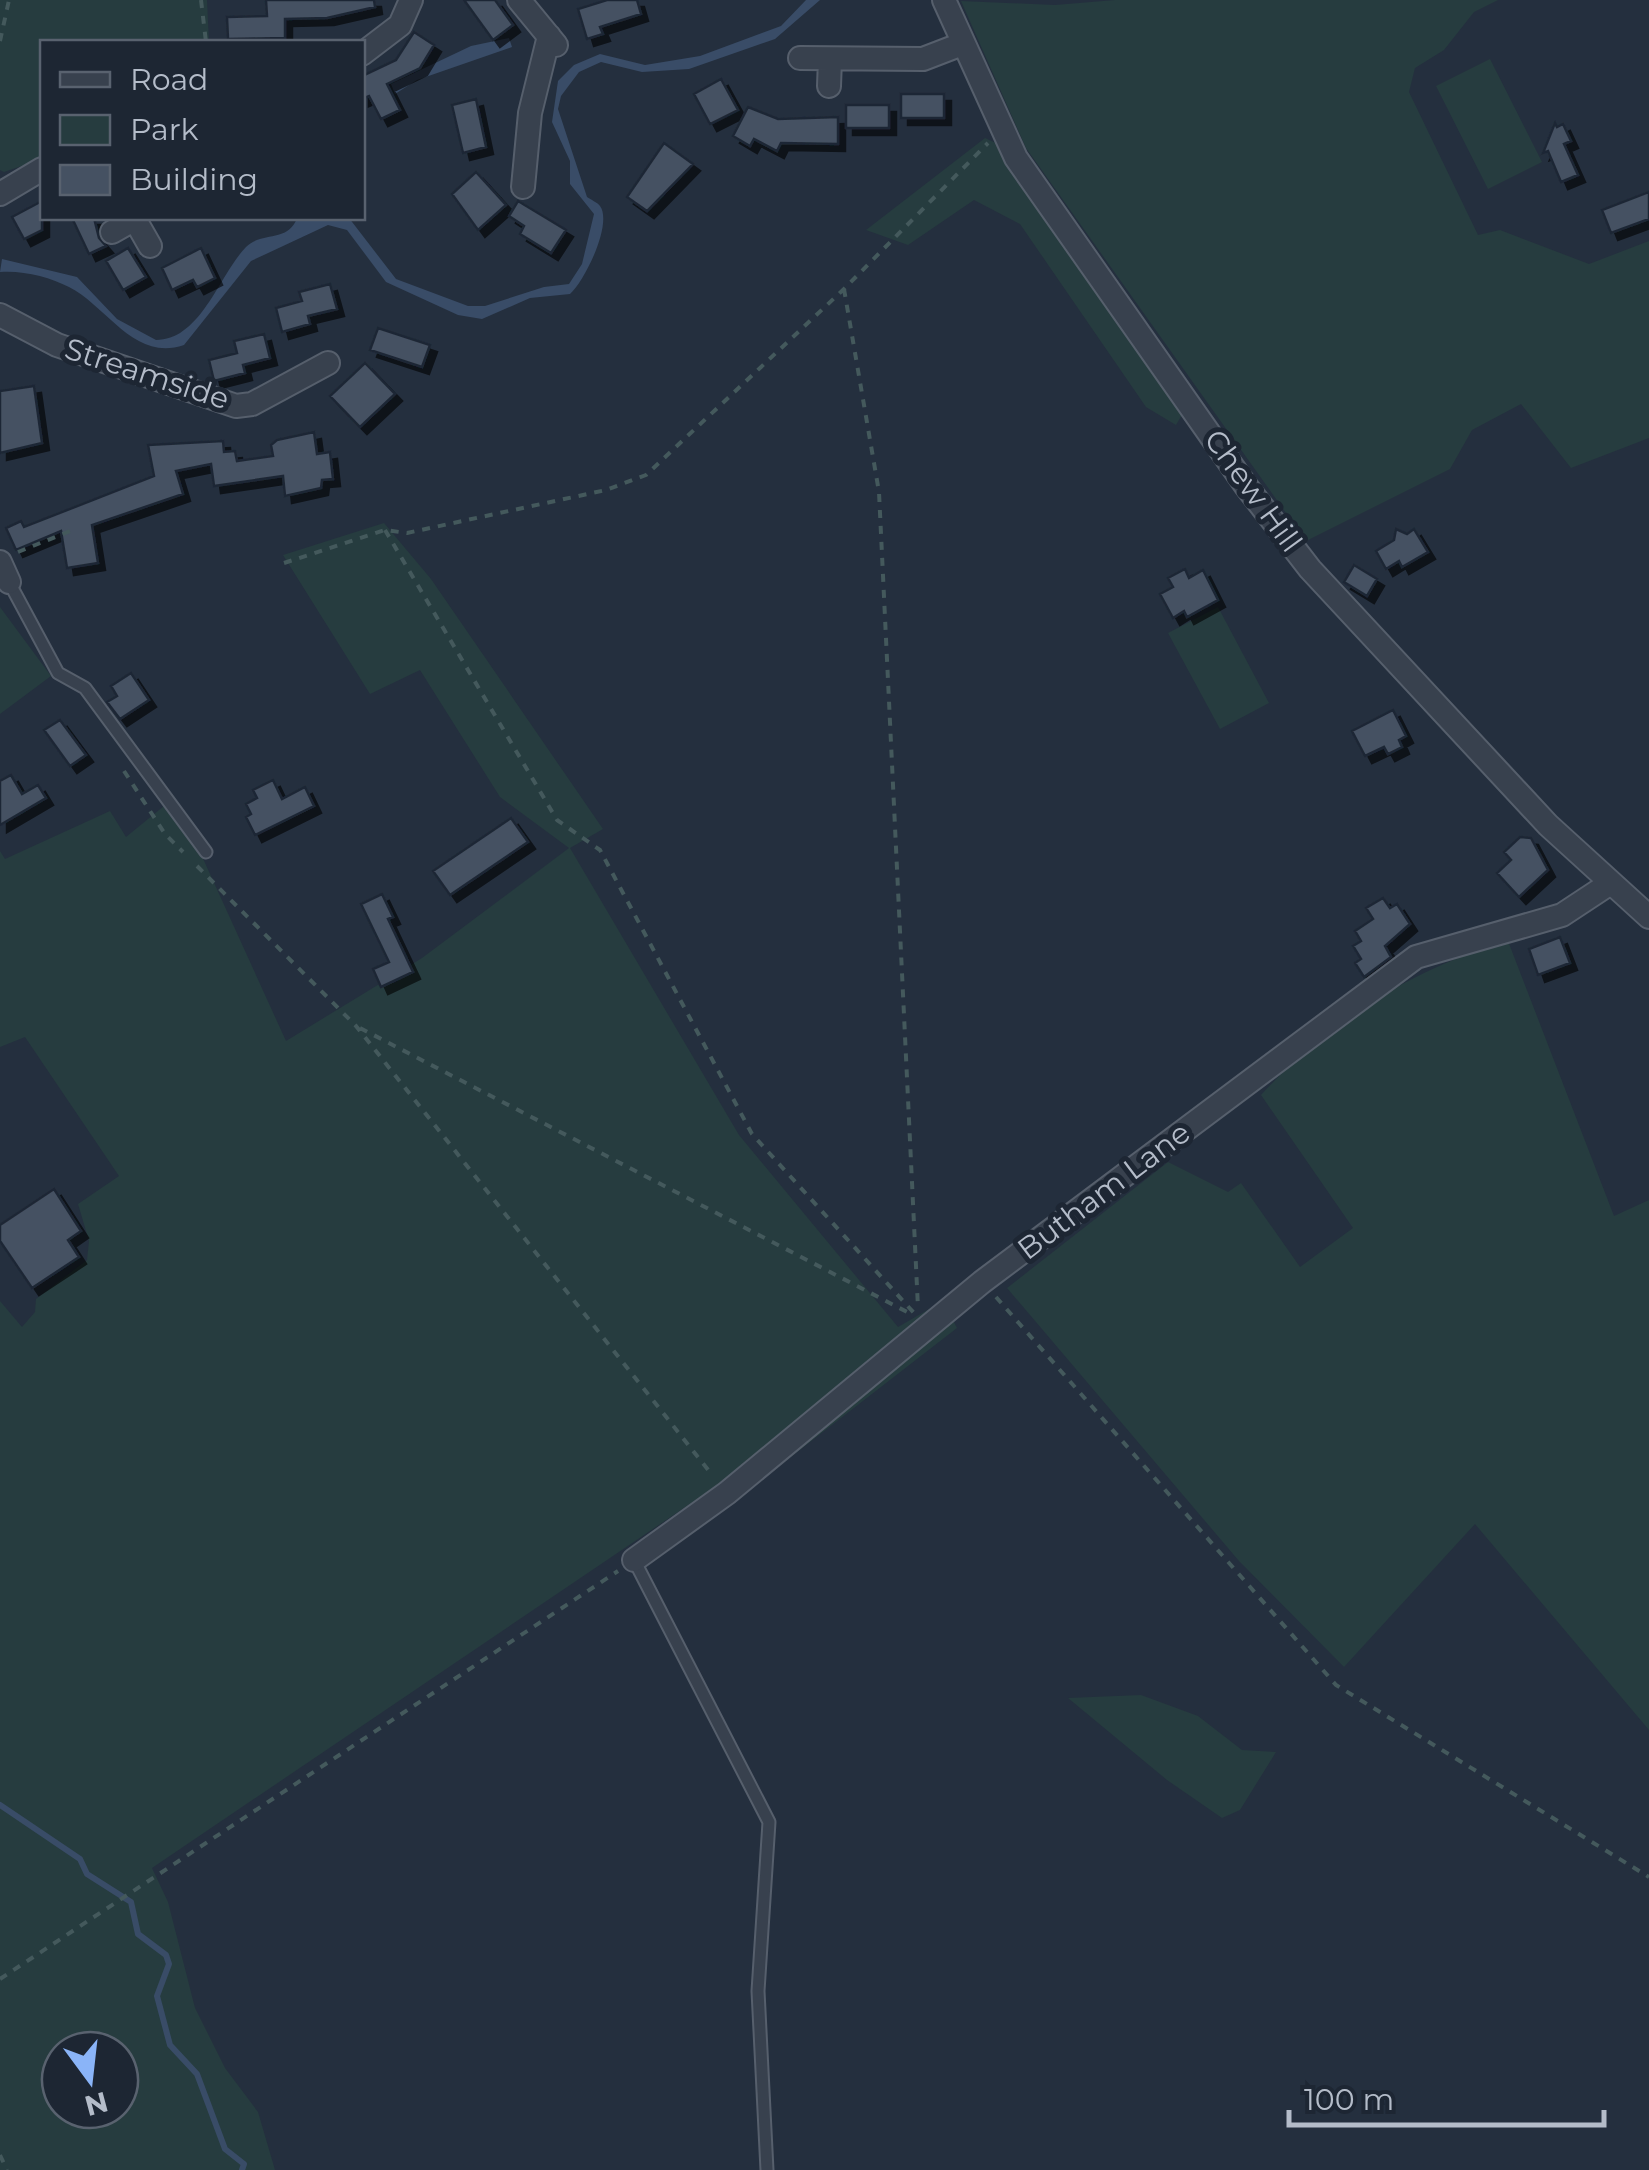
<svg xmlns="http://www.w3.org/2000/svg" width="1649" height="2170" viewBox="0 0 1649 2170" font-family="Montserrat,sans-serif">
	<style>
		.green { fill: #263c3f; fill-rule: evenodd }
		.water { fill: #394c67 }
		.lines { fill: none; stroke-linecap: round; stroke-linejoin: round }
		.stream { stroke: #394c67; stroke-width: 6 }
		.building { fill: #455162; stroke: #1f2835; stroke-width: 2.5; filter: url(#shadow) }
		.lane-casing { stroke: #565f6c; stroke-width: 15 }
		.street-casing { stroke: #565f6c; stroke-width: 26 }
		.path { stroke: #44595c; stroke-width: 4; stroke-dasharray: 8 8; stroke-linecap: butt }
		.lane { stroke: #38414e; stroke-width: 11 }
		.street { stroke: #38414e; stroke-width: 22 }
		.labels { text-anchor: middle; stroke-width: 10; stroke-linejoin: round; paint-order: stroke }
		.street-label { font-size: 30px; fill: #b4bcc9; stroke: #1d2633 }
	</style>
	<defs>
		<filter id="shadow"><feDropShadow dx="7" dy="7" stdDeviation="0" flood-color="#0009"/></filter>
	</defs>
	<rect width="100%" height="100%" fill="#242f3e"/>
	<path class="green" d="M0,0H207L209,42H42V159L4,172L0,170Z
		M1115,0H1498L1474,12L1444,50L1415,68L1409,92L1478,235L1500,230L1589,264L1649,241V438L1571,468L1521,404L1472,430L1450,469L1306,541L1026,148L961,1L1055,5Z
		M1490,59L1542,162L1488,189L1436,86Z
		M985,138L1000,145L1183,413L1176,425L1146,407L1020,224L974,200L908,245L866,230Z
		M384,523L431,579L603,829L570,848L739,1135L898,1327L943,1301L957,1328L738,1498L709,1491L152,1868L168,1902L195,2008L225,2068L258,2112L275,2170H0V1301L22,1327L35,1312L36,1299L87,1260L89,1241L78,1204L119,1176L25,1037L0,1047V851L5,859L110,811L126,837L175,797L286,1041L422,958L569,848L500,797L420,670L370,694L283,555ZM60,2050H120V2110H60Z
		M0,607L51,676L0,714Z
		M1218,607L1269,703L1220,729L1168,633Z
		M1508,941L1614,1216L1649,1200V1730L1475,1524L1344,1667L1239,1561L1007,1288L1168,1162L1228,1192L1241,1183L1300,1267L1353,1228L1261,1095C1328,1022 1413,968 1508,941Z
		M1141,1695L1198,1716L1242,1750L1276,1752L1240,1810L1222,1818L1167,1780L1068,1698Z"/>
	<path class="water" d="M806,0H820L775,39L689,69L642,72L601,62L579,72L561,96L558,109L587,197C591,200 597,202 600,206C613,224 584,282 570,294L530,298L482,319L458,315L386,282L347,230L328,225L251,261L184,345C134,362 108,307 69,287C50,277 22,270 0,272L2,259L77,277L117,319L156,340C201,340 219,275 246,247C262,231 288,243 297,218H349L396,279L468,306H485L544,287L569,284L582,264L594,214L570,184V161L552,122L558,81L574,65L600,54L645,65L700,56L781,26Z
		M509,38L512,47L417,80L395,94L391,84L471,46Z"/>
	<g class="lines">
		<path class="stream" d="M0,1805L80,1859L87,1874L131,1902L138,1934L166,1955L169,1964L157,1996L170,2045L197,2074L225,2149L244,2164L242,2170"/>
	</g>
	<path class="building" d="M266,0H374L375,7L327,18L285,19V38L228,39L227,17L267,16Z
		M464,0H495L513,25L493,40Z
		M607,0H637L641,14L600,27L603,34L587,39L578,9Z
		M414,32L434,45L420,68L387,84L400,110L381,119L369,96L362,99V76L396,60Z
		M721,79L738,110L710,124L694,94Z
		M901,94H944V118H901Z
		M476,99L486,147L463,153L452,105Z
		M846,105H889V128H846Z
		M748,107L778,119L838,117V144L781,143L777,151L754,139L750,146L733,136Z
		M1555,123L1557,127L1563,124L1571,141L1564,144L1578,175L1561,182L1548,151L1543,153Z
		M664,143L693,164L647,211L627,197Z
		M476,172L506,205L478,230L452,194Z
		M1649,192V219L1611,233L1602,210Z
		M42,201V230L24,239L12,217Z
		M518,201L566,230L551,253L520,234L524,226L509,216Z
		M72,218H94L99,238L106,246L89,254Z
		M128,248L146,277L123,290L106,261Z
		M201,248L215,278L197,287L193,280L172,290L162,268Z
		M330,284L337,309L308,316L310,324L282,332L276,308L302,301L299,292Z
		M378,328L430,345L422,367L370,350Z
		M264,334L270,358L243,365L245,373L214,381L209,360L237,353L234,341Z
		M365,363L395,394L360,427L330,396Z
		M34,386L42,443L0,453V391Z
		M314,432L317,454L330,452L333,479L322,480L321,488L285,496L283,476L214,486L211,464L176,471L183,494L92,525L98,563L67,568L61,531L16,550L6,528L21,521L24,527L154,476L148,445L223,441L224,452L235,451L237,461L273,456L271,445L277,440Z
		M1396,529L1407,534L1414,529L1428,552L1402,567L1399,561L1386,569L1376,551L1394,540Z
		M1354,565L1377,579L1367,596L1344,582Z
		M1185,569L1189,578L1203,570L1218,600L1187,617L1184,611L1173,618L1160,594L1173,587L1168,578Z
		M131,673L149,700L120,719L107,702L117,696L111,686Z
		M1393,710L1406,736L1399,740L1402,747L1388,754L1384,747L1365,756L1352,731Z
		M60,720L86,755L70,766L44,730Z
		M11,775L22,794L38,785L46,798L0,825V781Z
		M273,780L282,799L305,787L314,806L255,835L246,817L251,814L246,804L257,798L253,790Z
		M511,818L528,842L450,895L433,871Z
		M1520,837L1531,838L1548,870L1519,897L1497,873L1511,860L1504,852Z
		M382,894L393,917L388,919L413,972L381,987L373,969L389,962L361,904Z
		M1383,898L1390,908L1397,904L1410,924L1385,946L1391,957L1364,977L1355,963L1361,959L1353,946L1361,941L1355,931L1373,919L1366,908Z
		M1560,937L1570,963L1538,975L1529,949Z
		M54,1189L81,1231L68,1240L79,1257L32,1288L0,1241V1225Z"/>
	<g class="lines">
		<defs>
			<path id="lane" d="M9,582L58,673L85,688L206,852
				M634,1560L769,1822L758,1991L767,2170"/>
			<path id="street" d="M519,0L556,45
				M944,0L1016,158L1246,486L1310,569L1548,825L1649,917
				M362,54L400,25L411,0
				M800,58L923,59L962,44
				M829,86L830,59
				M523,187L530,113L549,36
				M0,194L42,169
				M134,218L150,246
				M112,232L135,219
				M0,315L57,345L236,406L252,404L328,363
				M0,562L9,582
				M634,1560L727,1493L982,1282L1416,957L1562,915L1609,884"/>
		</defs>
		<use href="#lane" class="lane-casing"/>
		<use href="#street" class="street-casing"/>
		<path class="path" d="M201,0L206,42
			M0,41L9,0
			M844,289L879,492L918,1308
			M385,530L557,820L600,850L752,1134L914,1313
			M18,552L75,529
			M284,563L385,530L407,533L606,490L646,475L844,289L988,143
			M124,771L165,834L183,852
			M197,866L356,1026L713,1476
			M360,1028L911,1314
			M996,1297L1336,1685L1649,1877
			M0,1979L618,1571
			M0,2155L7,2170"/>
		<use href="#lane" class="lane"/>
		<use href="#street" class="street"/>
	</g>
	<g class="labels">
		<g class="street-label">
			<text transform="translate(147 374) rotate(18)" y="10">Streamside</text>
			<text transform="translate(1253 491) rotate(54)" y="10">Chew Hill</text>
			<text transform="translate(1104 1191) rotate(-37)" y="10">Butham Lane</text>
		</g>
	</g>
	<rect x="40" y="40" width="325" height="180" fill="#1d2633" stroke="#59626f" stroke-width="2.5"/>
	<rect x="60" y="72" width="50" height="15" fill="#38414e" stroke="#59626f" stroke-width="2.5"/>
	<text x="130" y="90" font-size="30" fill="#b4bcc9">Road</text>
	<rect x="60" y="115" width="50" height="30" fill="#263c3f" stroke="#59626f" stroke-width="2.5"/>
	<text x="130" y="140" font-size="30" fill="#b4bcc9">Park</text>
	<rect x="60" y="165" width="50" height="30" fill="#455162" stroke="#59626f" stroke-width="2.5"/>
	<text x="130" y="190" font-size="30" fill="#b4bcc9">Building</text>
	<g transform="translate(90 2080) rotate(165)"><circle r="48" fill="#1d2633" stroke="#59626f" stroke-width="2.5"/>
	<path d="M0-8L18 38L0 25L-18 38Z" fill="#8ab4f8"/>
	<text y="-15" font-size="28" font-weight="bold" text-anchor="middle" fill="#b4bcc9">N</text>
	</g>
	<path d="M1289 2110v15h315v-15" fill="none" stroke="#b4bcc9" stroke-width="5"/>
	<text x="1304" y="2110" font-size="30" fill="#b4bcc9" stroke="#1d2633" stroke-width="8" paint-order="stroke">100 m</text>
</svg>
